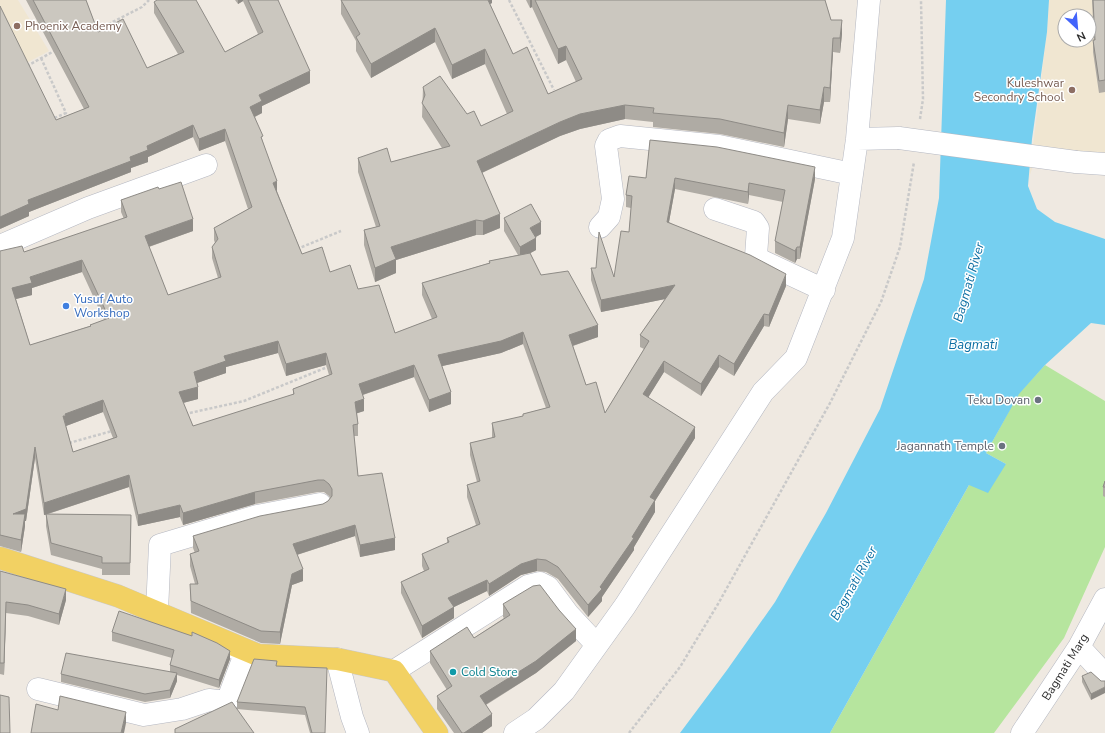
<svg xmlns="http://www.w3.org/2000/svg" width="1105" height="733" viewBox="0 0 1105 733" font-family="'Nunito Sans',sans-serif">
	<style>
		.education { fill: #f0e6d1; fill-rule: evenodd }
		.green { fill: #b6e59e }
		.water { fill: #75cff0 }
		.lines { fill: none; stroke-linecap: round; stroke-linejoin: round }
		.minor-casing { stroke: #b4b7c1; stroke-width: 23 }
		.major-casing { stroke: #c9c9c9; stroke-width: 23 }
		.path { stroke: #c9c9c9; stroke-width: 2.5; stroke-dasharray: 3 2; stroke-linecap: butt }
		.minor { stroke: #fff; stroke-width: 22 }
		.major { stroke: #f2d163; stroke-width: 22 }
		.minor-bridge-casing { stroke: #b4b7c1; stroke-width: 23; stroke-linecap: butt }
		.minor-bridge { stroke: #fff; stroke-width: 22 }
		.wall { fill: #afaba4; fill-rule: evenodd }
		.shaded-wall { fill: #8e8b86 }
		.building { fill: #cbc7bf; stroke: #8e8b86; fill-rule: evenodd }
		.education-dot { fill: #8d6e63; stroke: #fff; stroke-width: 1.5 }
		.shop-dot { fill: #3f7fe0; stroke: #fff; stroke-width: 1.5 }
		.worship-dot { fill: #6b7280; stroke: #fff; stroke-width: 1.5 }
		.culture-dot { fill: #0f9aa8; stroke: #fff; stroke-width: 1.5 }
		.labels { text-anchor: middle; stroke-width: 3; stroke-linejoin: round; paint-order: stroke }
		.education-label { font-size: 12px; fill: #785e54; stroke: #fff; text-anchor: start }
		.shop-label { font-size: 12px; fill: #366cbe; stroke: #fff; text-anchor: start }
		.worship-label { font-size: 12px; fill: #5b616d; stroke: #fff; text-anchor: end }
		.street-label { font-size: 12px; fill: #2e2e2e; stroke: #fff }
		.culture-label { font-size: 12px; fill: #0d838f; stroke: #fff; text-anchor: start }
		.water-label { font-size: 13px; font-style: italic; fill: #0d6fa3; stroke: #fff }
	</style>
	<rect width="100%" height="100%" fill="#efe9e1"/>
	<path class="education" d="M0,0H18L49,51L0,77Z
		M1049,0H1105V154L1036,156L1029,178L1047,32ZM1065,16H1089V40H1065Z"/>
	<path class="green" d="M1045,365L1105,401V547L1064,638L994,733H830L969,485L1006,464L986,453L1019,393Z"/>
	<path class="water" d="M946,0H1049L1047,32L1032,139L1028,186L1037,209L1055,222L1105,239V325L1091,323L1045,365L1019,394L986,453L1006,464L988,493L969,485L830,733H680L727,670L775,602L826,513L880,409L924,279L939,198Z"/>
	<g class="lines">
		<defs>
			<path id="minor" d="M857,139L899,138
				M1076,162L1105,164
				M715,209L754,222L758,228L756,256L762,261L824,290
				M600,227L609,217L613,199L606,146L609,140L620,136L719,146L852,174
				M0,246L88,208L206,165
				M157,611L160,545L257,516L320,504
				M1079,647L1105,675
				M337,659L352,717L358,733
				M394,671L528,586L540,583L548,587L568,614L597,645
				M38,689L144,715L182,709L209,700L227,702L245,654L225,642
				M515,733L536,719L564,691L625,606L763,392L796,358L843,238L857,139L869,0
				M1022,733L1079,647L1105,599"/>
			<path id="major" d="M0,558L118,596L258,655L337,659L394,671L437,733"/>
		</defs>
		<use href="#minor" class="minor-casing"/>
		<use href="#major" class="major-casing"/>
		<path class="path" d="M509,0L554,90
			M95,31L142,7L149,0
			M41,58L66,113L52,119
			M27,66L56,50
			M920,119L923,99L921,0
			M297,249L341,231
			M185,414L244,401L330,366
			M69,443L112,431
			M629,733L680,667L718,604L830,403L881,302L900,247L914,162"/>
		<use href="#minor" class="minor"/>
		<use href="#major" class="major"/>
		<defs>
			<path id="minor-bridge" d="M899,138L1076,162"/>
		</defs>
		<use href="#minor-bridge" class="minor-bridge-casing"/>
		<use href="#minor-bridge" class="minor-bridge"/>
	</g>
	<path class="wall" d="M26,0H86L98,32L147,68L178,54L154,13V2L225,52L258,34L243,1L238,4L235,0H278L310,83L262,106V113L255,117L263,142L277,191L302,254L358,289L395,333L432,319L422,295V283L489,263V261L518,255L504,231V218L541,234L536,237V250L530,253L541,275L598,337L573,346L586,385L605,413L644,349L640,347V335L665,299L601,312L591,280V268L614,277L629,232L631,208L626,207V195L646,178L650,140L815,179L800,259H797L795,263L775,253V241L783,202L749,195L748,204L675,189L669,222L786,286L769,327L764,326L734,376L719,367L701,396L664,372L648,397L695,438L655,501V512L634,547V550L602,597V601L588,617L558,579L546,572L537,571L521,575L489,596L487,591L454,607V618L422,638L401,593V582L424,571L422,566V554L447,543V538L476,525L467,497V485L477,482L470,455V443L492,438V423L523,416V414L546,408L523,344L501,353L442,366L451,404L429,412L414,377L363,395L364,411L357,413L358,424V436H354L358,476L395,550L360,557L355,536L297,555L303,581L292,585L280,644L261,643L191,613L190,584H195L190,566V554L195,553L193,548V536L323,504L328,501L330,498L329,496L324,492H318L255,504L183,525L180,517L138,526L129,487L48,514L131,515L130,575H102V569L51,555L46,526V515H44L35,458L26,521H25V526L21,552L0,546V251L24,252L124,219L121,212V200L159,189L193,231L149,247L168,295L218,278L212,258V247L215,243L214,240V228L248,209L225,141L199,151L193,137L148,157V162L131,168V172L29,212V216L0,229L56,120L84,109ZM82,272L104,320L90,325V326L30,345L16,299L32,295V288ZM278,353L286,376L326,365L329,375L293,389V395L193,426L183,403L198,399L197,383L226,373V367ZM103,412L113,438L73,452L66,426Z
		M341,0H492V3L490,4L513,54L548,94L576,82L566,60L558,64L532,7L530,8L526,0H825L831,20L842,34L840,53L833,52L830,102H824L820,124L788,119L784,147L720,134L653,127V122L625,119L580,129L560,136L482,173L500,228L483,235H476L396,260V273L375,282L364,245V230L376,227L358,172V158L391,162L442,148L422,117L423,87L467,114L481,126L507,114L485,64L452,79L435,42L371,78L356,51V41L341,14Z
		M1092,0H1105V92L1099,93L1093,52V40H1094Z
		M1105,481V497L1103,496V487Z
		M0,571L66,600L59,625L28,616L6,613L4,675L0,674Z
		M503,604L576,641L536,673L486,705L492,726L482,733H454L437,709V696L447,690L430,663V651L474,638L504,618L503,617Z
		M112,632L230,659L219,688L177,675V681L170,698L145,702L61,682V674L170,672V665L172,658L112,641Z
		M277,666L325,733H310L305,715L237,709V702Z
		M1082,676L1101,681L1091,700L1082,682Z"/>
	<path class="shaded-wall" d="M238,0H243V1L238,4Z
		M484,0H492V3L484,7Z
		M530,0H532V7L530,8Z
		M842,20V34L840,53V38Z
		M435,28V42L371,78V64Z
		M833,38V52L830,102V88Z
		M566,46V60L558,64V49Z
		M485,49V64L452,79V65Z
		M310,71V83L262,106V113L250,119V107L259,95Z
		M824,87V102L820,124V110Z
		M625,105V119L580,129L560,136L477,175V161L560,122L580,114Z
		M788,105V119L784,147V133Z
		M193,125V137L148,157V162L131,168V172L29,212V216L0,229V217L28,200L130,157L147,146Z
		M225,129V141L199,151V139Z
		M815,167V179L800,259V247Z
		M675,178V189L667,233V222Z
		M277,181V193L273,183Z
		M749,183V195L748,204V192Z
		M500,214V228L483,235V221Z
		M193,219V231L145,248V236Z
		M476,220V235L396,260V273L375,282V268L391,247Z
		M541,222V234L530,240V228Z
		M536,238V250L520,259V247Z
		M797,247V259L795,263V251Z
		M82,260V272L32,288V295L12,300V288L30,277Z
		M786,274V286L769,327V315Z
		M675,285V297L601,312V300Z
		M764,314V326L734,376V364Z
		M598,325V337L569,347V335Z
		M523,332V344L501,353L438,367V355Z
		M278,341V353L226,367V373L194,384V372L224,356Z
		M326,353V365L286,376V364Z
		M719,355V367L701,396V384Z
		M664,361V372L643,406V394Z
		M414,365V377L359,396V384Z
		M198,387V399L179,404V392Z
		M451,392V404L429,412V400Z
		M364,399V411L355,414V402Z
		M103,400V412L66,426L63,416L65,414Z
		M695,427V438L655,501V512L634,547V550L602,597V601L588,617V605L632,537L650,497Z
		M35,447V458L26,521H25V526L21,552V540L13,514Z
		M129,475V487L44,515V503Z
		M255,492V504L183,525V513Z
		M180,505V517L138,526V515Z
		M355,525V536L293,556V544Z
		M395,538V550L360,557V545Z
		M537,559V571L521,575L489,596V584L521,564Z
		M303,569V581L292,585L280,644V632L292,574Z
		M487,580V591L454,607V618L422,638V626L448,598Z
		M66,589V600L59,625V614Z
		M6,602V613L4,675V663Z
		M576,629V641L536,673L480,708V696Z
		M230,651V659L219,688V680Z
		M177,673V681L170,698V690Z
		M1105,687V693L1091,700V694Z
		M126,712V723L124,733H121Z
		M492,714V726L482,733H464Z"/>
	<path class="building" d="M33,0H86L98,32L123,19L147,68L184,52L154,2L157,0H196L225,52L263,32L248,0H278L310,71L259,95L262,101L250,107L263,136L261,137L277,181L273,183L302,254L322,247L330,272L350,265L358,289L379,285L395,333L437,317L422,283L490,263L489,261L530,253L541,275L568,271L598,325L569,335L586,385L596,382L605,413L649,341L640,335L675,285L601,300L591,268H596L599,232L614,277L621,231L629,232L632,196L626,195L629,176L646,178L650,140L717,147L815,167L800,247H797L795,251L775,241L785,190L749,183L748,192L675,178L667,222L750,255L786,274L769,315L764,314L734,364L719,355L701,384L664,361L643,394L695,427L650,497L655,500L632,537L634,538L600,587L602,589L588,605L558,567L546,560L537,559L521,564L489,584L487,580L448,598L454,607L422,626L401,582L429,569L422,554L449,542L447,538L480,524L467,485L480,481L470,443L495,437L492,423L523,416V414L550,407L523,332L501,341L438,355L451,392L429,400L414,365L359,384L364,399L355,402L358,424L353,425L358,476L382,473L395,538L360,545L355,525L293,544L303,569L292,574L280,632L261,631L191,601L190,584H198L190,554L199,551L193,536L260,516L323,504L328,501L332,496V489L329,484L324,480H318L255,492L183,513L180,505L138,515L129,475L44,503L35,447L26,509L13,514H25L21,540L0,535V251L22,246L24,252L127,217L121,200L158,187L159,189L181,182L193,219L145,236L168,295L221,277L212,247L218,239L214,228L252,207L225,129L199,139L193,125L147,146L148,150L130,157L131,161L28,200L29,204L0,217V6L56,120L89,107ZM82,260L109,318L90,325L91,326L30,345L12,288L32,283L30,277ZM278,341L286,364L326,353L332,374L293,389L294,394L193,426L179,392L198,387L194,372L226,361L224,356ZM103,400L117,437L73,452L63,416H66L65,414Z
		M341,0H488L513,54L527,47L548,94L582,79L566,46L558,49L535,0H825L831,20H842L840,38H833L830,88L824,87L820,110L788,105L784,133L720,119L653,113L654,108L625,105L580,114L560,122L477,161L500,214L483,221L476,220L391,247L396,259L375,268L364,230L380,226L358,158L387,148L391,162L450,146L422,103L425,95L423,87L440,76L467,114L474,111L481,126L513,111L485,49L452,65L435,28L371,64L356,37L360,34Z
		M1093,0H1105V80L1099,81L1093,40H1095Z
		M531,204L541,222L530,228L536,238L520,247L504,218Z
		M1105,481V487H1103Z
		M46,514L131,515L130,563H102V557L51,543Z
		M0,571L66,589L59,614L28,605L6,602L4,663H0Z
		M540,585L559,610L576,629L536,661L480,696L492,714L464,733H462L437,696L452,686L430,651L467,627L474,638L510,615L503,604L533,586Z
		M119,611L192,636V632L217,643L230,651L219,680L170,665L174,650L112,632Z
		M66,653L177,673L170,690L145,694L61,674Z
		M254,659L277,661L276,666L327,668L325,733H312L305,707L237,702Z
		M1091,672L1101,681H1105V687L1091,694L1082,676Z
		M0,695L9,697L10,733H0Z
		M60,696L126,712L121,733H31L36,704L58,710Z
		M232,702L254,733H175V729Z"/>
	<g class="education-dot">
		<circle cx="17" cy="26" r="4"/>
		<circle cx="1072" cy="90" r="4"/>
	</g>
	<circle class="shop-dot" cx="66" cy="306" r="4"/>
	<g class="worship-dot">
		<circle cx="1038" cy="400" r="4"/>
		<circle cx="1002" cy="446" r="4"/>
	</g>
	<circle class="culture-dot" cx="453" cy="672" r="4"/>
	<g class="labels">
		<g class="education-label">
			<text x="25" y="30">Phoenix Academy</text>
			<text x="1064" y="87" text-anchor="end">Kuleshwar<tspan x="1064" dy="14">Secondry School</tspan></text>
		</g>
		<g class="shop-label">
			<text x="74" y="303">Yusuf Auto<tspan x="74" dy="14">Workshop</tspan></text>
		</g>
		<g class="worship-label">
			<text x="1030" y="404">Teku Dovan</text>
			<text x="994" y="450">Jagannath Temple</text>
		</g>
		<g class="street-label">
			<text transform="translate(1065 667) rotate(-58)" y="4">Bagmati Marg</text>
		</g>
		<g class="culture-label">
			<text x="461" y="676">Cold Store</text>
		</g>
		<g class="water-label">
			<text transform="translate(968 282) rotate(-74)" y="5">Bagmati River</text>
			<text x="973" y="349">Bagmati</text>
			<text transform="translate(853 583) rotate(-61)" y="5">Bagmati River</text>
		</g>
	</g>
	<g transform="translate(1077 28) rotate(154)"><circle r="19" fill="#ffffff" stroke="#ababab"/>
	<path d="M0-3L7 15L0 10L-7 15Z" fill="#4264fb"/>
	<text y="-6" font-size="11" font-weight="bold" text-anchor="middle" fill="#2e2e2e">N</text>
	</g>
</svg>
